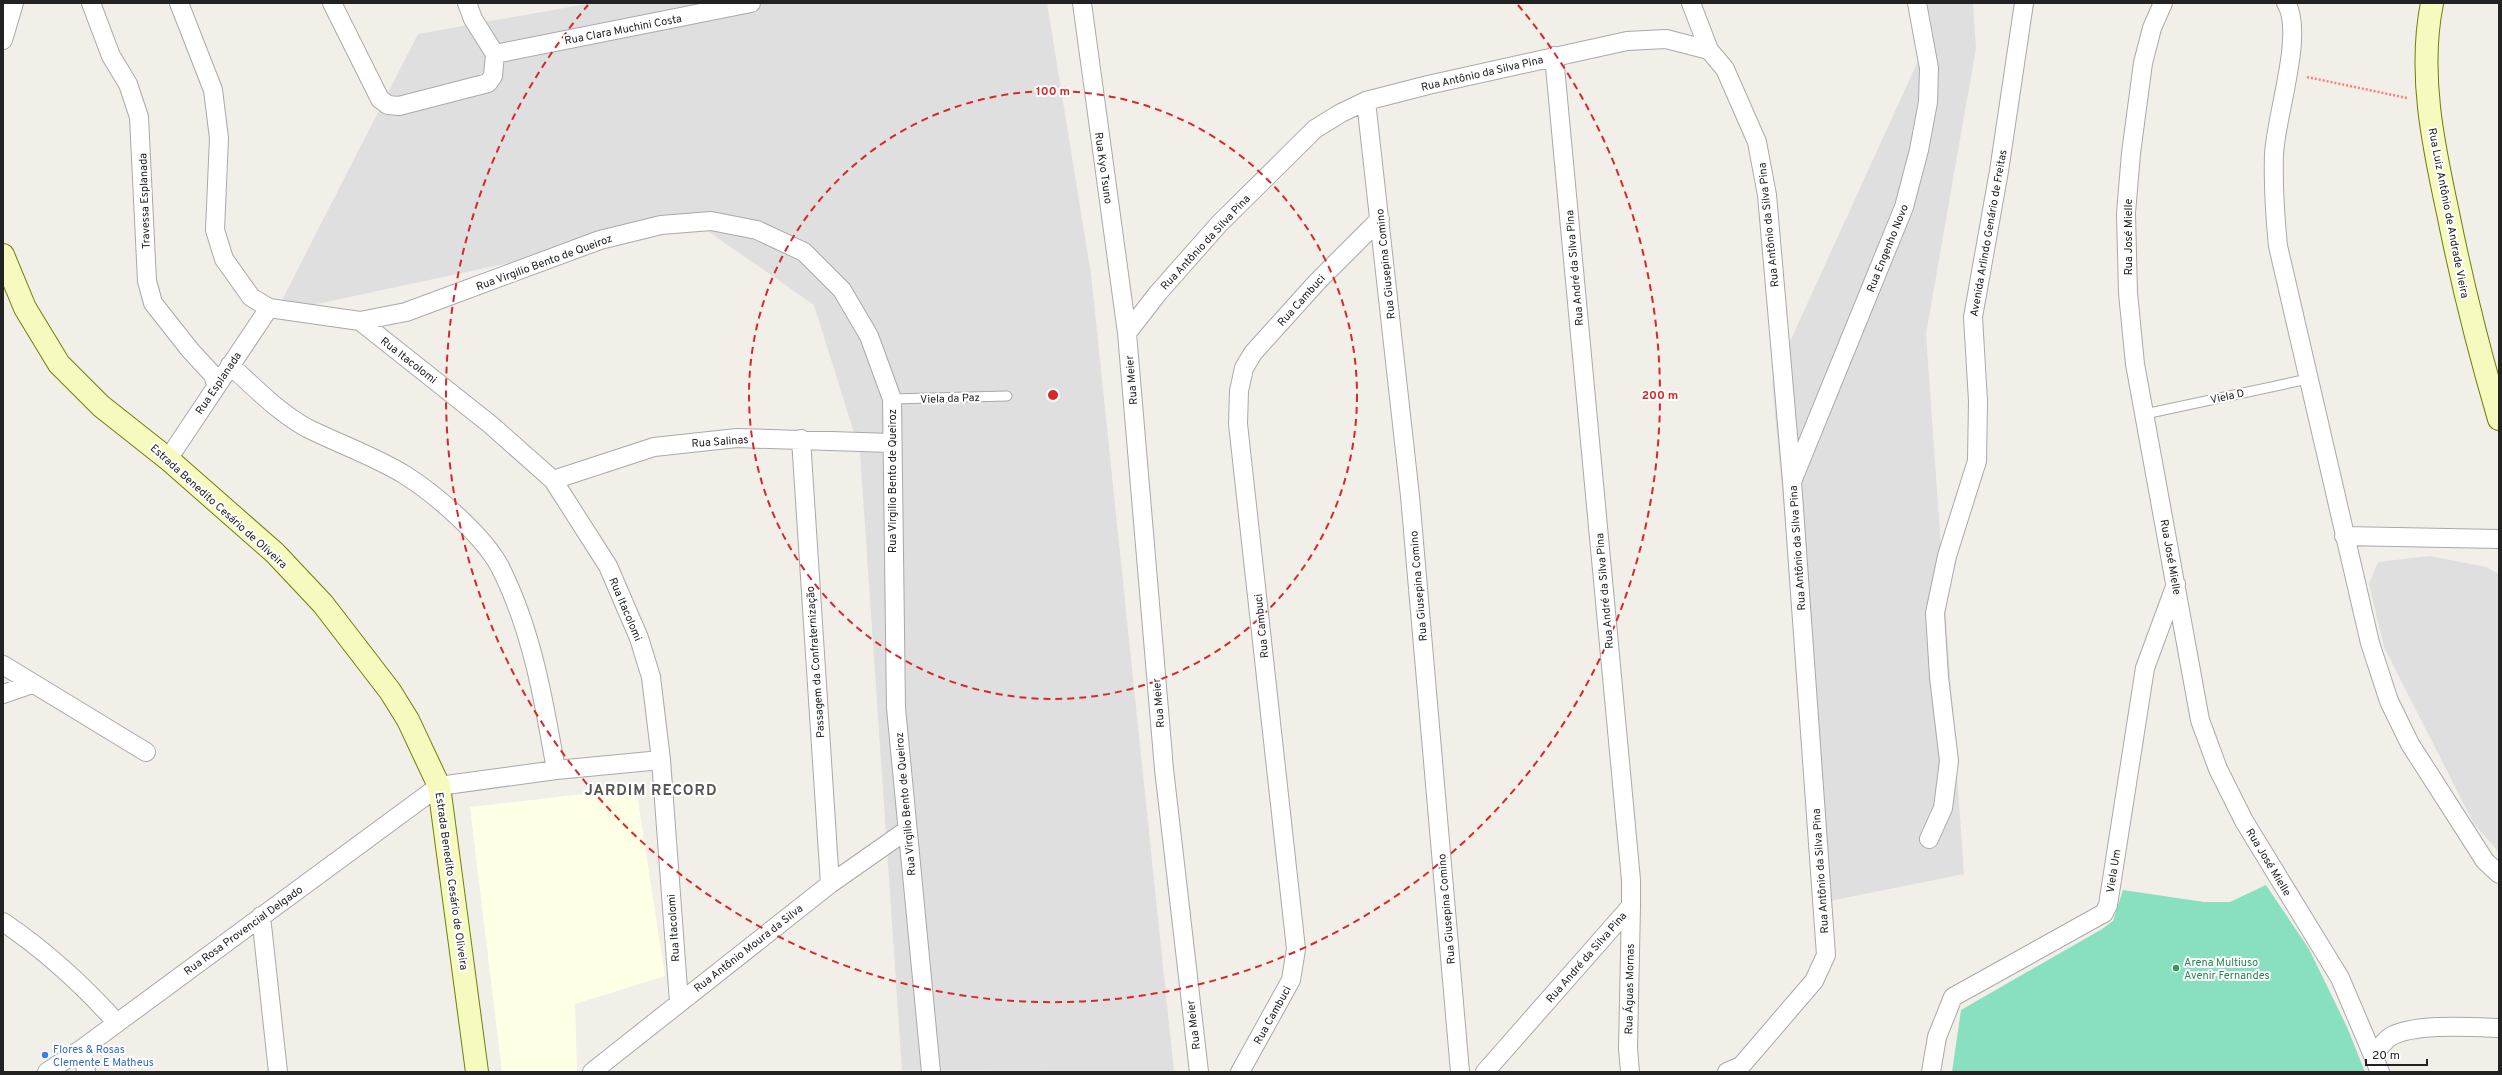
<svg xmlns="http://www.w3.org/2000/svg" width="2502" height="1075" viewBox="0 0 2502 1075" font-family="Overpass,sans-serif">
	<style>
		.residential { fill: #e0dfdf }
		.education { fill: #ffffe5 }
		.pitch { fill: #88e0be }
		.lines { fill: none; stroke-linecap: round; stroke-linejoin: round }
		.lane-casing { stroke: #a9a9a9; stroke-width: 11 }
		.street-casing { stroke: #a9a9a9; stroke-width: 20 }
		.secondary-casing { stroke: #707d05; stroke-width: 24 }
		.path { stroke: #fa8072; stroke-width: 2.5; stroke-dasharray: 2 2; stroke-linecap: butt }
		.lane { stroke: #fff; stroke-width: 9 }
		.street { stroke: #fff; stroke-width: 18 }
		.secondary { stroke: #f7fabf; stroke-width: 22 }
		.ring { fill: none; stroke: #d62828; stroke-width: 2; stroke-dasharray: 7 5 }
		.leisure-dot { fill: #2e9e5b; stroke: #fff; stroke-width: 1.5 }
		.shop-dot { fill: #3f7fe0; stroke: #fff; stroke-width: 1.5 }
		.labels { text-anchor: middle; stroke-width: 4; stroke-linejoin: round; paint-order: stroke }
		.street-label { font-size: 11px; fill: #222; stroke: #fff }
		.leisure-label { font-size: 11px; fill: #27864d; stroke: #fff; text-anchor: start }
		.shop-label { font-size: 11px; fill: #366cbe; stroke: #fff; text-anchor: start }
		.district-label { font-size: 15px; font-weight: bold; letter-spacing: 1px; fill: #555; stroke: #fff }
		.centre { fill: #d62828; stroke: #fff; stroke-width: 2 }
		.ring-label { font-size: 12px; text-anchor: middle; font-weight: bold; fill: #d62828; stroke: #fff; stroke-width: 4; stroke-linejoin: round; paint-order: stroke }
	</style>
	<rect width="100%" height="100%" fill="#f2efe9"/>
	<path class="residential" d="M592,3H1047L1091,274L1174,1072L902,1070L860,452L814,305L696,223L312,305L279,306L418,34Z
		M1915,3H1973L1976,48L1926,334L1964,874L1820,903L1772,381L1928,39Z
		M2430,556L2486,567L2499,574V852L2474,824L2384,647L2369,584L2378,562Z"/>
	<path class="education" d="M636,788L665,976L575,1004L577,1072H502L470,807Z"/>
	<path class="pitch" d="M2266,885L2309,949L2347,1027L2365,1072H1952L1961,1010L2102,929L2113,921L2123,890L2204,902H2230Z"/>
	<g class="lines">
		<defs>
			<path id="lane" d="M892,399L1007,396
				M2145,414L2308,379"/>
			<path id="street" d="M91,3L111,56L128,84L139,117L147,281L153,303L190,350L213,375L216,385
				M179,3L213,90L219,138L215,230L224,259L251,297L269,308L360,321L406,312L600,240L661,225L711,221L757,230L804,252L842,290L869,336L892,399L896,708L931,1072
				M332,3L380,99L388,105L399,106L488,83L493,76L495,54
				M467,3L473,19L495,54
				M1082,3L1127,333L1164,769L1199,1072
				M1691,3L1709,50
				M2163,3L2152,28L2143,63L2131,153L2126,213L2128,293L2135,364L2200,720L2218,769L2244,821L2340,978L2380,1072
				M2286,3C2305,33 2275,118 2274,155C2273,186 2275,216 2278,246L2370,643L2389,701L2410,744L2485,861L2499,874
				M3,40L14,3
				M495,54L751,3
				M1366,101L1410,496L1460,1072
				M360,321L491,425L553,480L608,566L639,638L651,677L661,760L679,1002
				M1127,333L1158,293L1219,224L1315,129L1341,113L1366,101L1428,85L1627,41L1666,39L1709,50L1725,69L1757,142L1767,195L1792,481L1826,955L1814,981L1741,1066L1727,1072
				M230,365C254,387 278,412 307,428C339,444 374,456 405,475C435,494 483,535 500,567C532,630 544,701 556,770
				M801,439L830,884
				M168,459L269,308
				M1793,479L1904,207L1919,150L1928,102L1929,68L1917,3
				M553,480L654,447L737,438L892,443
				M2344,536L2499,539
				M3,665L146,752
				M3,694L32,684
				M1929,839L1943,808L1949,761L1939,677L1935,613L1947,556L1977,461L1978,401L1973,317L1999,171L2024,3
				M261,916L278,1072
				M3,922C46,951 82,984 117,1023
				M83,1048L86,1072
				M2373,1055C2378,1050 2384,1041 2390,1037C2413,1023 2472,1027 2499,1028
				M47,1072L83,1048L439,786L556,770L661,760
				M592,1072L830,884L907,830
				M1240,1072L1291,980L1296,949L1238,424L1239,391L1244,368L1253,353L1317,282L1380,219
				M1485,1072L1631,906V880L1554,56
				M1630,1072L1628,1048L1631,906
				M1931,1072L1937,1037L1953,997L2104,913L2108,905L2145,668L2176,584"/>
			<path id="secondary" d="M2432,3C2418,73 2433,144 2448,213C2462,283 2479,351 2499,419
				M3,255L25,308L59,364L101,406L168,459L275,553L323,604L390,691L408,720L439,786L477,1072"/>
		</defs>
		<use href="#lane" class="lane-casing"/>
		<use href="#street" class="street-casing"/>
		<use href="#secondary" class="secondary-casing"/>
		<path class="path" d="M2307,77L2407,98"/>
		<use href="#lane" class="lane"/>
		<use href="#street" class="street"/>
		<use href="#secondary" class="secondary"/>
	</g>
	<g class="ring">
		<circle cx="1053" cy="395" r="304"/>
		<path d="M1518 5A607 607 0 1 1 588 5"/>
	</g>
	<circle class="leisure-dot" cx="2176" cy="968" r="4"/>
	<circle class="shop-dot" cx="45" cy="1055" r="4"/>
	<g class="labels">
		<g class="street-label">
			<text transform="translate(623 29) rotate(-11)" y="4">Rua Clara Muchini Costa</text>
			<text transform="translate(1482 73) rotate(-13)" y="4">Rua Antônio da Silva Pina</text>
			<text transform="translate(1104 168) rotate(82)" y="4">Rua Kyo Tsuno</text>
			<text transform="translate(144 201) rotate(-92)" y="4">Travessa Esplanada</text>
			<text transform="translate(2449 213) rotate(79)" y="4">Rua Luiz Antônio de Andrade Vieira</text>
			<text transform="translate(1768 225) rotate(-96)" y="4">Rua Antônio da Silva Pina</text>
			<text transform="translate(1988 233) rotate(-80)" y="4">Avenida Arlindo Genário de Freitas</text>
			<text transform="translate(2128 237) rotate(-90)" y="4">Rua José Mielle</text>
			<text transform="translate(1205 242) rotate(-47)" y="4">Rua Antônio da Silva Pina</text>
			<text transform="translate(1887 248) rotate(-68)" y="4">Rua Engenho Novo</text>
			<text transform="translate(544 262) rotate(-20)" y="4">Rua Virgilio Bento de Queiroz</text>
			<text transform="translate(1385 264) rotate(-96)" y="4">Rua Giusepina Comino</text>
			<text transform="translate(1574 268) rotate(-95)" y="4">Rua André da Silva Pina</text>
			<text transform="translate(1301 300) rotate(-48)" y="4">Rua Cambuci</text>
			<text transform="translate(409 360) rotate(38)" y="4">Rua Itacolomi</text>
			<text transform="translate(1131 380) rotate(-95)" y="4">Rua Meier</text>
			<text transform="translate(218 383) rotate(-56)" y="4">Rua Esplanada</text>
			<text transform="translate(2227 396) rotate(-12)" y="4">Viela D</text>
			<text transform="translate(950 398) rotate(-2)" y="4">Viela da Paz</text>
			<text transform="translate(720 441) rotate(-4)" y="4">Rua Salinas</text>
			<text transform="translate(892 481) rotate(-90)" y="4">Rua Virgilio Bento de Queiroz</text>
			<text transform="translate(219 506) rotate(42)" y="4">Estrada Benedito Cesário de Oliveira</text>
			<text transform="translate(1797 548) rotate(-94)" y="4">Rua Antônio da Silva Pina</text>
			<text transform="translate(2171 557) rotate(80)" y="4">Rua José Mielle</text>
			<text transform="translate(1418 586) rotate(-95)" y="4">Rua Giusepina Comino</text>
			<text transform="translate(1604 591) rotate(-95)" y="4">Rua André da Silva Pina</text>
			<text transform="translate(626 609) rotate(67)" y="4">Rua Itacolomi</text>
			<text transform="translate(1261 626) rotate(-96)" y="4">Rua Cambuci</text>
			<text transform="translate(815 662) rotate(-94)" y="4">Passagem da Confraternização</text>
			<text transform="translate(1158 703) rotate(-95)" y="4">Rua Meier</text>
			<text transform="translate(905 804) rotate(-95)" y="4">Rua Virgilio Bento de Queiroz</text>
			<text transform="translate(2269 862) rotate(59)" y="4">Rua José Mielle</text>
			<text transform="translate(1820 871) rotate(-94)" y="4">Rua Antônio da Silva Pina</text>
			<text transform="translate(2113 871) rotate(-81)" y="4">Viela Um</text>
			<text transform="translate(452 881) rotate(82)" y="4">Estrada Benedito Cesário de Oliveira</text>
			<text transform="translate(1446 909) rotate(-95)" y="4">Rua Giusepina Comino</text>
			<text transform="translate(673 928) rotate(-94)" y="4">Rua Itacolomi</text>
			<text transform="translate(243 930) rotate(-36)" y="4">Rua Rosa Provencial Delgado</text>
			<text transform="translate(748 948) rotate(-38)" y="4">Rua Antônio Moura da Silva</text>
			<text transform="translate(1586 957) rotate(-49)" y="4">Rua André da Silva Pina</text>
			<text transform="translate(1629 989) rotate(-89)" y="4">Rua Águas Mornas</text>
			<text transform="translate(1272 1015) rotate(-61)" y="4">Rua Cambuci</text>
			<text transform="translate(1193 1025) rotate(-97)" y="4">Rua Meier</text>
		</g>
		<g class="leisure-label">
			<text x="2184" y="966">Arena Multiuso<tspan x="2184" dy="13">Avenir Fernandes</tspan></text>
		</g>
		<g class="shop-label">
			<text x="53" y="1053">Flores &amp; Rosas<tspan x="53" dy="13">Clemente E Matheus</tspan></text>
		</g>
		<g class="district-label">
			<text x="651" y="795">JARDIM RECORD</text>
		</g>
	</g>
	<circle cx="1053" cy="395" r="6" class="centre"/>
	<g class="ring-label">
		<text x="1053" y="95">100 m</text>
		<text x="1660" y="399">200 m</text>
	</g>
	<rect width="2502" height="1075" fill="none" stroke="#222222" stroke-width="8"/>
	<path d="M2366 1059v6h61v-6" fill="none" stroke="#222222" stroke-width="2"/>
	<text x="2372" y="1059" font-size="12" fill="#222222" stroke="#ffffff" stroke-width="3" paint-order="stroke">20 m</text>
</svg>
